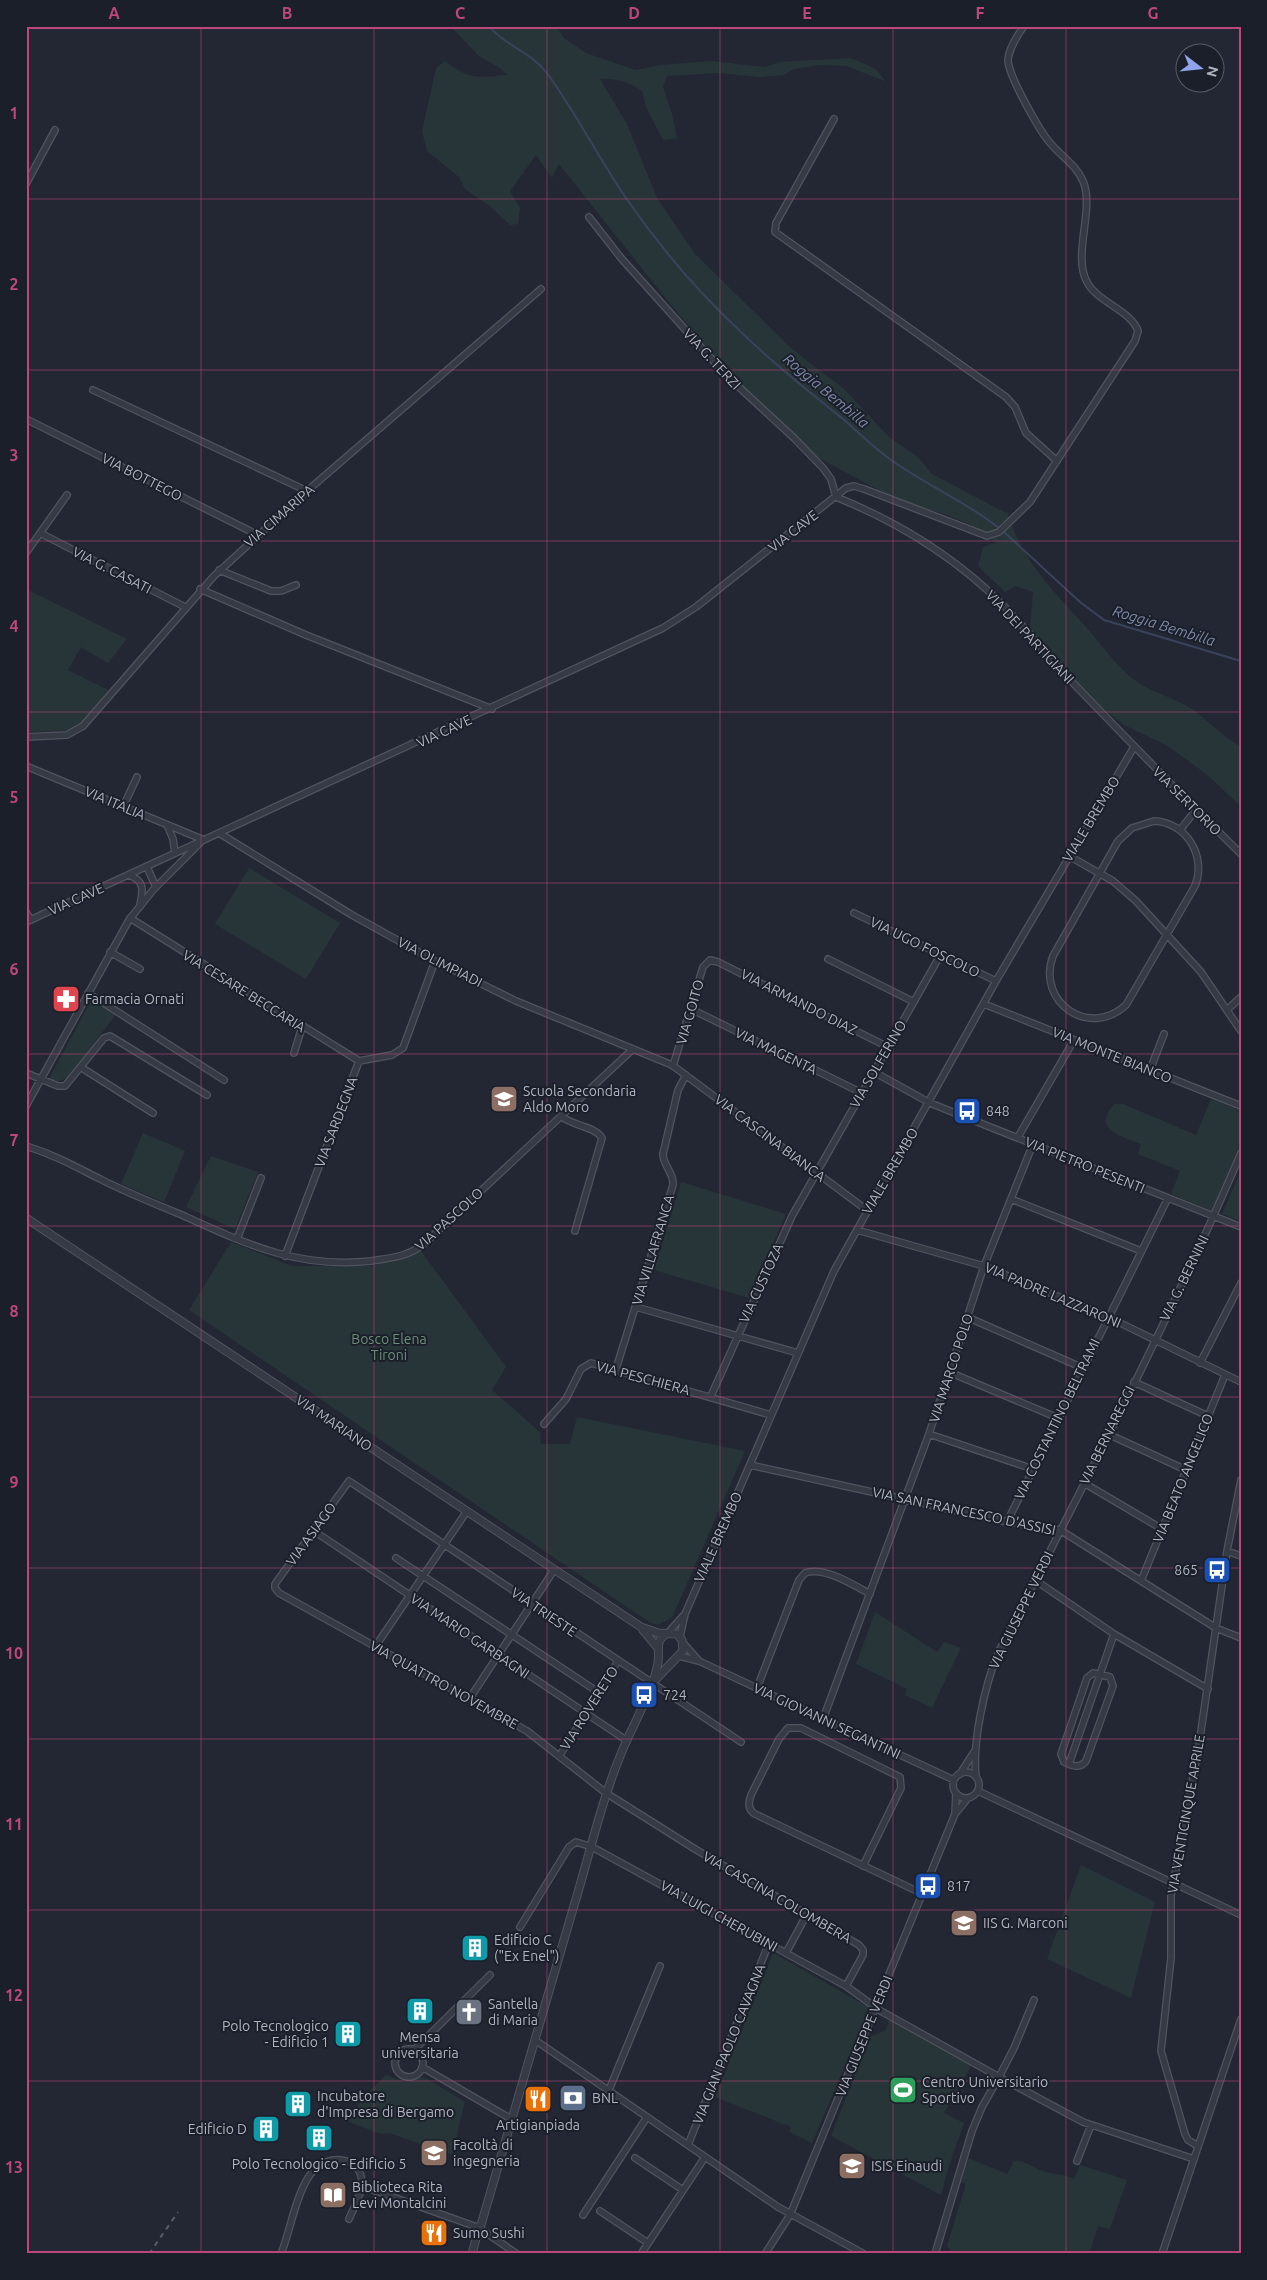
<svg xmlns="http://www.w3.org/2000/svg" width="1267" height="2280" viewBox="0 0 1267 2280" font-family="Ubuntu,sans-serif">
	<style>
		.green { fill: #273538 }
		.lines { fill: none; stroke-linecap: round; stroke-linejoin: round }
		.stream { stroke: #3a435b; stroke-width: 2 }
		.minor-casing { stroke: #50545f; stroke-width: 8 }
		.tertiary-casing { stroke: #50545f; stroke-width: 9 }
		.minor { stroke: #363a45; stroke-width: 5.5 }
		.tertiary { stroke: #363a45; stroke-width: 7 }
		.rail { stroke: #585d6b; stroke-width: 2; stroke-dasharray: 5 5; stroke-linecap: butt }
		.grid { fill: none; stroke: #bd477a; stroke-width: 1; stroke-opacity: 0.55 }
		.labels { text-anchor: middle; stroke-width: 4; stroke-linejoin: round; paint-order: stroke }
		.street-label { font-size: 14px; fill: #b0b4c1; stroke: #1b1f29 }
		.poi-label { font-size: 14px; fill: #b0b4c1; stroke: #1b1f29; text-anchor: start }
		.park-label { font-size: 14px; fill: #6b8f78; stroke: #1b1f29 }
		.water-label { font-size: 15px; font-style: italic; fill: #7c87a6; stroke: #1b1f29 }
		.neatline { fill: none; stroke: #bd477a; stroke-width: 2 }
		.grid-label { font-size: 16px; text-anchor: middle; font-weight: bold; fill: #bd477a }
	</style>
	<rect width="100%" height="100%" fill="#232734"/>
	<path class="green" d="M450,26L557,27L564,38L586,53L635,70L660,65L711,61L765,67L780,62L851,58L876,69L885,81L846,66L820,65L794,69L783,75L760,77L720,73L667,76L663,87L672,114L677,138L663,140L646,107L642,91C629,82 615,78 600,79L627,124L657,198L695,254L793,350L844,389L889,437L918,457L932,474L1008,514C1023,564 1058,595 1092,634C1105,649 1119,669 1136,681C1154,694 1178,698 1196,712C1211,724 1224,737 1241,747V806L1206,774L1168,746L1124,725L1097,704L1072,680L1030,629L1033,592L1015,586L1005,592L978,566L983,547L996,543L970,525L948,515L899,501L817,457L731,375L667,300L559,164L552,178L536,155L510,191L520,208L518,224L510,225L491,207L465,189L459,177L427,151L422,131L436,68L445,61C470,81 479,77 507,75L500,68L479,56Z
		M26,589L127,639L108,663L81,647L68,670L110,691L85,721L73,730L26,732Z
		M249,868L340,923L306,979L215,924Z
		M92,999L116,1014L68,1078L58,1081L49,1079Z
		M1211,1099L1241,1111V1142L1213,1211L1171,1194L1180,1171L1138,1154L1141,1144C1121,1136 1092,1130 1114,1104H1123L1196,1135Z
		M143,1133L185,1151L164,1202L121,1184Z
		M211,1156L258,1172L235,1229L186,1207Z
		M1241,1170V1221L1222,1214Z
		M681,1182L786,1214L749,1298L654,1270Z
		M231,1242L292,1266H371L421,1251L506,1367L492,1390L540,1432L541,1444H570L577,1417L745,1451L672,1618L658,1625L649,1622L189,1310Z
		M875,1612L937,1652L944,1642L961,1648L932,1708L905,1695L907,1689L856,1664Z
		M1081,1865L1155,1902L1131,1998L1047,1959Z
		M773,1953L870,2008L812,2143L789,2132L791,2127L715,2097Z
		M468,2005L477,2012L472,2020L467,2022L458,2017Z
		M889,2020L971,2066L944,2113L964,2123L948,2169L941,2195L831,2136L870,2037L886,2030Z
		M386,2075L406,2082L424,2077L465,2102L452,2155L389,2133L381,2134L346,2121L365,2096Z
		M968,2158L1007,2174L1014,2161C1025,2161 1030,2166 1040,2170C1051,2175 1063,2173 1074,2179L1080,2165L1127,2180L1110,2229L1098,2226L1090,2251L1099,2254H949L950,2249L947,2246L965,2187V2183L961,2182Z"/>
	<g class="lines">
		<path class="stream" d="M489,26C505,46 531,52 547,73C576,113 598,157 626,198C659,246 698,292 741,332C773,363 807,390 842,418C858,432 873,447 891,460C926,485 965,501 999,528
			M1003,531L1080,602L1104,620L1241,661"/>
		<defs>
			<path id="minor" d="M834,119L776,223L775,232L1006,397L1015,407L1026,433L1057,461
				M26,184L55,130
				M589,217L621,258L727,376L794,438L823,468L831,479L836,497
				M93,390L307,491
				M26,419L258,535
				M836,497C898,522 956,558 1003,605C1028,630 1049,659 1074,684C1129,741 1184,798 1241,854
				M40,533L185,607
				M26,553L67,495
				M219,570L271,591H281L296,585
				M200,589L306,635L492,709
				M26,737L67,735L83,726L214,576L307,491L541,289
				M26,766L204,840
				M123,807L137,777
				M1154,821C1186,822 1207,856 1195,886L1126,1005C1089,1039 1036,1002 1053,956L1118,841L1132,828Z
				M167,825L173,839L175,853
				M1180,830L1196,810
				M219,833L352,915L435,961L516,1001L672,1065L868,1211
				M1069,856L1113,881L1136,901L1201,972L1241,1031
				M147,867L156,887
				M129,875C145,881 143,890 140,905
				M26,912L31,920
				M854,913L996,981
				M130,918L359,1061
				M26,922L663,628L696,607L846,488L854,486L864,489L987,536L999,532L1030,502L1135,341L1138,331C1132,311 1097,302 1087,282C1072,255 1095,209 1083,181C1077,166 1061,156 1051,144C1040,132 1008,75 1008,60C1009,48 1017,36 1024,26
				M110,952L140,969
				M828,959L914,1002
				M88,993L224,1080
				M984,1004L1241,1106
				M691,1009L862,1093
				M1227,1010L1241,997
				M294,1053L302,1027
				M673,1066L703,967L710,960L718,962L888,1047
				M82,1068L153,1113
				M1150,1070L1164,1034
				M874,1072L930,1103L1241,1227
				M26,1073L58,1086H65L104,1038L110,1036L207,1095
				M26,1106L129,920L153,890L200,843
				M561,1116C572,1126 595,1126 602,1138L575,1231
				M1018,1137L1074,1040
				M26,1146C55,1155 76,1167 102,1180C128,1193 155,1204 182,1215C246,1244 298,1269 371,1261C391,1258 407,1257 424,1244L633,1049
				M1011,1199L1141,1251
				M857,1230L984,1266L1108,1317L1241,1382
				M237,1239L261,1178
				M285,1256L359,1061L392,1055L403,1048L435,961
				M636,1307L798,1353
				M967,1317L1083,1368
				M1200,1363L1241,1283
				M616,1369L673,1185C674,1172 663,1166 663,1154L678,1090L686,1075
				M949,1372L1058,1418
				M1134,1382L1208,1416
				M711,1396L792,1216L941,954
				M544,1424L566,1399L581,1369L591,1363L771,1415
				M929,1434L1033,1469
				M1108,1434L1186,1470
				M750,1465L1007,1522L1060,1530L1216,1628L1241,1638
				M1084,1483L1162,1529
				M1007,1522L1168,1198
				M314,1531L626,1740
				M1227,1551L1241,1556
				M396,1558L598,1692
				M1035,1580L1114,1634L1208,1689
				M1141,1581L1225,1375
				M667,1634L683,1616
				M680,1637L685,1614L834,1271L996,981L1134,747
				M684,1644L699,1661
				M375,1647L467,1511
				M679,1656L699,1661L954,1780
				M1093,1673L1110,1677L1113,1686L1086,1761C1080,1769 1072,1766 1064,1762L1061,1754L1087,1678Z
				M757,1688L799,1580L805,1573C824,1566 854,1585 870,1594
				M470,1698L554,1570
				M823,1719L929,1434L984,1266L1033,1144
				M741,1742L349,1481L275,1584V1588L279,1593L527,1731L606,1793L695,1849L859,1945L863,1950V1955L846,1986L879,2010L999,2077L982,2107L972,2131L935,2254
				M560,1755L618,1661
				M1069,1764L1114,1634
				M953 1785a13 13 0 1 1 26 0a13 13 0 1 1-26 0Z
				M960,1774L974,1752
				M976,1776C972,1742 985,1685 998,1653C1082,1488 1168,1324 1241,1153
				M978,1791L1241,1915
				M955,1813L956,1793
				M863,1866L901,1788L900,1777L801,1728H788L779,1739L751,1795C748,1803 748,1810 755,1814L923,1894
				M520,1927L569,1847L576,1842L592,1847L846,1986
				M786,1953L807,1914
				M1034,2000L1014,2048L999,2077L1083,2122L1194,2159
				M535,2040L778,2207L864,2254
				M395 2063a14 14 0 1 1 28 0a14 14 0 1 1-28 0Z
				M414,2050L490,1975
				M422,2067L511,2119
				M609,2090L660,1966
				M688,2145L769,1943
				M1198,2146L1188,2140L1185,2134L1161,2051L1171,1958V1896L1199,1745L1227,1551L1241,1480
				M635,2158L683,2190
				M1077,2161L1091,2125
				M362,2186L477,2227
				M600,2211L648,2243
				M583,2215L647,2117
				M482,2230L517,2254
				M281,2254C291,2229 296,2191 313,2171C327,2154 361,2155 362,2183C362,2194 353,2209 349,2219
				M641,2254L705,2157
				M765,2254L790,2215L955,1814L968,1798
				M1162,2254L1241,2019"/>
			<path id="tertiary" d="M26,1218L641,1627L658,1633L677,1634L682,1640L683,1651L655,1680
				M643,1630L658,1648
				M472,2254L478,2231L476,2228L481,2225C512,2120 543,2015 573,1909C592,1847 605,1782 635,1723C644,1703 654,1685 658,1663C660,1652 654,1640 667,1634"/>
		</defs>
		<use href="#minor" class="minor-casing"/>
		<use href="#tertiary" class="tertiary-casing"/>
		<use href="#minor" class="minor"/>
		<use href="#tertiary" class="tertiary"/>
		<path class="rail" d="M149,2254L178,2212"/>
	</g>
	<path class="grid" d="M201,26V2254M374,26V2254M547,26V2254M720,26V2254M893,26V2254M1066,26V2254M26,199H1241M26,370H1241M26,541H1241M26,712H1241M26,883H1241M26,1054H1241M26,1226H1241M26,1397H1241M26,1568H1241M26,1739H1241M26,1910H1241M26,2081H1241"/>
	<defs>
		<symbol id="pharmacy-square" viewBox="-11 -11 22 22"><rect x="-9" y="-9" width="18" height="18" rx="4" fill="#e0444e" stroke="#1b1f29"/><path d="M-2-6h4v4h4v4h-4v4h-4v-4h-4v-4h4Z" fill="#fff"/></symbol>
		<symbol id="school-square" viewBox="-11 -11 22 22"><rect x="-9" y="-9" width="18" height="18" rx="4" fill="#8d6e63" stroke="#1b1f29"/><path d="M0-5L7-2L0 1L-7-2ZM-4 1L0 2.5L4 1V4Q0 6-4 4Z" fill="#fff"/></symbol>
		<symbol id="bus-square" viewBox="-11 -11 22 22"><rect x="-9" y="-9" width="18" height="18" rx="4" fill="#1a4fb4" stroke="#1b1f29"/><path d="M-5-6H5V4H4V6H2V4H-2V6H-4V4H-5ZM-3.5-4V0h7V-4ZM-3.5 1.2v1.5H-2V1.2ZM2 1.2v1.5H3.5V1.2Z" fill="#fff"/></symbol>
		<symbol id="building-square" viewBox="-11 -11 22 22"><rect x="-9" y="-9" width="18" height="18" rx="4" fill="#0f9aa8" stroke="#1b1f29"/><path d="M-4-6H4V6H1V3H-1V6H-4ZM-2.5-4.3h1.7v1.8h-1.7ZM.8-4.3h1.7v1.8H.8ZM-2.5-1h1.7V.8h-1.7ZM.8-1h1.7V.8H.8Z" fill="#fff"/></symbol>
		<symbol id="church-square" viewBox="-11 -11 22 22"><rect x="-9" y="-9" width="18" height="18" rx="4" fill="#6b7280" stroke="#1b1f29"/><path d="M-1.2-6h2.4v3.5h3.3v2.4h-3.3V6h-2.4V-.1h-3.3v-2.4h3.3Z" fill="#fff"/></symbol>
		<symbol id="stadium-square" viewBox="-11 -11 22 22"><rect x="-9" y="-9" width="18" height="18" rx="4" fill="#2e9e5b" stroke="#1b1f29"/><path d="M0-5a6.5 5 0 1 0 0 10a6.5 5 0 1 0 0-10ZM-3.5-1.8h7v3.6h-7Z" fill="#fff"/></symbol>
		<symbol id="bank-square" viewBox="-11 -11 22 22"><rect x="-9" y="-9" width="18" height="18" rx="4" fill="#5c6f8a" stroke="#1b1f29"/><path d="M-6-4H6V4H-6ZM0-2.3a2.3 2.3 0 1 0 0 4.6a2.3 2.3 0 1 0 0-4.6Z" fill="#fff"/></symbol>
		<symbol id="restaurant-square" viewBox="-11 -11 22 22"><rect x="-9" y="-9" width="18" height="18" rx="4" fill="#e8710a" stroke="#1b1f29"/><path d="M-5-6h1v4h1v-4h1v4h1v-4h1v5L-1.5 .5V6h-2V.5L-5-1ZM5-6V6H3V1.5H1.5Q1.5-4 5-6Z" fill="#fff"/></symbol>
		<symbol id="university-square" viewBox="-11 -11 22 22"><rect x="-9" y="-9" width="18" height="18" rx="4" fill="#8d6e63" stroke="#1b1f29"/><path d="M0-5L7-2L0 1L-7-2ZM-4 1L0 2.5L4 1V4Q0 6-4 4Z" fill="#fff"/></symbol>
		<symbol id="library-square" viewBox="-11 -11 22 22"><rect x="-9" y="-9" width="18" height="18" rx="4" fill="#8d6e63" stroke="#1b1f29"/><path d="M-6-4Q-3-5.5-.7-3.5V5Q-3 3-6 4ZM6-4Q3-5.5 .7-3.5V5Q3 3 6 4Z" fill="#fff"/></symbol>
	</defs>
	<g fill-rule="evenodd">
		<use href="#pharmacy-square" x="50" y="983" width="32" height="32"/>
		<use href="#school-square" x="488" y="1083" width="32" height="32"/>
		<use href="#bus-square" x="951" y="1095" width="32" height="32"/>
		<use href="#bus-square" x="1201" y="1554" width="32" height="32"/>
		<use href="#bus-square" x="628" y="1679" width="32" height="32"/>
		<use href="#bus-square" x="912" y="1870" width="32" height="32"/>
		<use href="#school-square" x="948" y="1907" width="32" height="32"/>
		<use href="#building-square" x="459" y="1932" width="32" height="32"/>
		<use href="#building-square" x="404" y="1995" width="32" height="32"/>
		<use href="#church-square" x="453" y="1996" width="32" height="32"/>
		<use href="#building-square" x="332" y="2018" width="32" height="32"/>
		<use href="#stadium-square" x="887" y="2074" width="32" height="32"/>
		<use href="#bank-square" x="557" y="2082" width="32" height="32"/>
		<use href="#restaurant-square" x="522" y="2083" width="32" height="32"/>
		<use href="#building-square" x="282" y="2088" width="32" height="32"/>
		<use href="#building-square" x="250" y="2113" width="32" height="32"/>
		<use href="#building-square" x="303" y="2122" width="32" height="32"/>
		<use href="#university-square" x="418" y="2137" width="32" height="32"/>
		<use href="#school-square" x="836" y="2150" width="32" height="32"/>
		<use href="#library-square" x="317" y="2179" width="32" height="32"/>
		<use href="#restaurant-square" x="418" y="2217" width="32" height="32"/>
	</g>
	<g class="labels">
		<g class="street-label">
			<text transform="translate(712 359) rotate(47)" y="5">VIA G. TERZI</text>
			<text transform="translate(142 477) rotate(27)" y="5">VIA BOTTEGO</text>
			<text transform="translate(279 516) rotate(-41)" y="5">VIA CIMARIPA</text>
			<text transform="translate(793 531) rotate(-38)" y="5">VIA CAVE</text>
			<text transform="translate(112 570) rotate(27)" y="5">VIA G. CASATI</text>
			<text transform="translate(1030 637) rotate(47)" y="5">VIA DEI PARTIGIANI</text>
			<text transform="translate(444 731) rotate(-25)" y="5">VIA CAVE</text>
			<text transform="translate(1187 801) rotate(45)" y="5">VIA SERTORIO</text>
			<text transform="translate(115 803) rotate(23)" y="5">VIA ITALIA</text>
			<text transform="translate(1091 819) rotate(-59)" y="5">VIALE BREMBO</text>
			<text transform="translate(76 899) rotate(-24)" y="5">VIA CAVE</text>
			<text transform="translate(925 947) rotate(26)" y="5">VIA UGO FOSCOLO</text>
			<text transform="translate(440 962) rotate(27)" y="5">VIA OLIMPIADI</text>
			<text transform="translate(244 991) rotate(32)" y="5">VIA CESARE BECCARIA</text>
			<text transform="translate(799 1002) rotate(27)" y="5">VIA ARMANDO DIAZ</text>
			<text transform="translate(690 1012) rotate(-74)" y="5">VIA GOITO</text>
			<text transform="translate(776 1051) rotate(26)" y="5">VIA MAGENTA</text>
			<text transform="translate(1112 1055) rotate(22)" y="5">VIA MONTE BIANCO</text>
			<text transform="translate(878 1064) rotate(-60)" y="5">VIA SOLFERINO</text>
			<text transform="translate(336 1122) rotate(-69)" y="5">VIA SARDEGNA</text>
			<text transform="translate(770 1138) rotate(37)" y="5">VIA CASCINA BIANCA</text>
			<text transform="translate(1085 1165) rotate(22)" y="5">VIA PIETRO PESENTI</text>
			<text transform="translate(890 1171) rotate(-60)" y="5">VIALE BREMBO</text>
			<text transform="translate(449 1219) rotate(-42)" y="5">VIA PASCOLO</text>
			<text transform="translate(653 1250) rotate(-73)" y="5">VIA VILLAFRANCA</text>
			<text transform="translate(1184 1278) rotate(-64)" y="5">VIA G. BERNINI</text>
			<text transform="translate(761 1283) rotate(-65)" y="5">VIA CUSTOZA</text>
			<text transform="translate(1053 1295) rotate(23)" y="5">VIA PADRE LAZZARONI</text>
			<text transform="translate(951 1368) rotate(-72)" y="5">VIA MARCO POLO</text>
			<text transform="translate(643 1378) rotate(15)" y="5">VIA PESCHIERA</text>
			<text transform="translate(1057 1419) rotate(-64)" y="5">VIA COSTANTINO BELTRAMI</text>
			<text transform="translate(334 1423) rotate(34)" y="5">VIA MARIANO</text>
			<text transform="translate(1107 1435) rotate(-64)" y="5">VIA BERNAREGGI</text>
			<text transform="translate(1183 1478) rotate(-68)" y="5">VIA BEATO ANGELICO</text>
			<text transform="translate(964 1511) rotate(12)" y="5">VIA SAN FRANCESCO D'ASSISI</text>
			<text transform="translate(311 1534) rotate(-54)" y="5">VIA ASIAGO</text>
			<text transform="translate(718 1537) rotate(-66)" y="5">VIALE BREMBO</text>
			<text transform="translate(1021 1610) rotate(-64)" y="5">VIA GIUSEPPE VERDI</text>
			<text transform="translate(544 1612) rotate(34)" y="5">VIA TRIESTE</text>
			<text transform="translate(470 1636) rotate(34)" y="5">VIA MARIO GARBAGNI</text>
			<text transform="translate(444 1685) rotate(29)" y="5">VIA QUATTRO NOVEMBRE</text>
			<text transform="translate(589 1708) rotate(-58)" y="5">VIA ROVERETO</text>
			<text transform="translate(827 1721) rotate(25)" y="5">VIA GIOVANNI SEGANTINI</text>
			<text transform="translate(1186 1814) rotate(-80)" y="5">VIA VENTICINQUE APRILE</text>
			<text transform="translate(777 1897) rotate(30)" y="5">VIA CASCINA COLOMBERA</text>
			<text transform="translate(719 1916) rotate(29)" y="5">VIA LUIGI CHERUBINI</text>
			<text transform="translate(864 2036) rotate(-68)" y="5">VIA GIUSEPPE VERDI</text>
			<text transform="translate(729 2044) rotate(-68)" y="5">VIA GIAN PAOLO CAVAGNA</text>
		</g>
		<g class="poi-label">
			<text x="85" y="1004">Farmacia Ornati</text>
			<text x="523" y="1096">Scuola Secondaria<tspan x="523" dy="16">Aldo Moro</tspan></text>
			<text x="986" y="1116">848</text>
			<text x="1198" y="1575" text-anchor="end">865</text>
			<text x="663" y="1700">724</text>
			<text x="947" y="1891">817</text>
			<text x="983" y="1928">IIS G. Marconi</text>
			<text x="494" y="1945">Edificio C<tspan x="494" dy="16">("Ex Enel")</tspan></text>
			<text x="488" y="2009">Santella<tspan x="488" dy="16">di Maria</tspan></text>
			<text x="329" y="2031" text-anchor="end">Polo Tecnologico<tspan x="329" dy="16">- Edificio 1</tspan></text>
			<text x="420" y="2042" text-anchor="middle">Mensa<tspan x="420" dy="16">universitaria</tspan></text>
			<text x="922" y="2087">Centro Universitario<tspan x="922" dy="16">Sportivo</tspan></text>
			<text x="317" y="2101">Incubatore<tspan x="317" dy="16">d'Impresa di Bergamo</tspan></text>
			<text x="592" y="2103">BNL</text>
			<text x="538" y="2130" text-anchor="middle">Artigianpiada</text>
			<text x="247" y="2134" text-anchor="end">Edificio D</text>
			<text x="453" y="2150">Facoltà di<tspan x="453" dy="16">ingegneria</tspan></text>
			<text x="319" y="2169" text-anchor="middle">Polo Tecnologico - Edificio 5</text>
			<text x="871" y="2171">ISIS Einaudi</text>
			<text x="352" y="2192">Biblioteca Rita<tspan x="352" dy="16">Levi Montalcini</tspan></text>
			<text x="453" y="2238">Sumo Sushi</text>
		</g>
		<g class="park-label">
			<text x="389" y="1344">Bosco Elena<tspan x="389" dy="16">Tironi</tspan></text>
		</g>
		<g class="water-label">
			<text transform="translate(826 391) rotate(40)" y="5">Roggia Bembilla</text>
			<text transform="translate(1164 626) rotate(17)" y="5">Roggia Bembilla</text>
		</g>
	</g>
	<rect width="1267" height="2280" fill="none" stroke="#1b1f29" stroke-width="55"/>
	<g transform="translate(1200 68) rotate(106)"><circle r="24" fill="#1b1f29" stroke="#575b66"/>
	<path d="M0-4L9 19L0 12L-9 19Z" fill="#8ea3e9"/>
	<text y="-8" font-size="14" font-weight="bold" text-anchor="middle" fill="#b0b4c1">N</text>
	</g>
	<rect x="28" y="28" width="1212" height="2224" class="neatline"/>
	<g class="grid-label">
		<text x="114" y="19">A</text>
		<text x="287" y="19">B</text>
		<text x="460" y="19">C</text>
		<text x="634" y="19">D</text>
		<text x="807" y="19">E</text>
		<text x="980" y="19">F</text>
		<text x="1153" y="19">G</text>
		<text x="14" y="119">1</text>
		<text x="14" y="290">2</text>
		<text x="14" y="461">3</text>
		<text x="14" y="632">4</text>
		<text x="14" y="803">5</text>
		<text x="14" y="975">6</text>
		<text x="14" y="1146">7</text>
		<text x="14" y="1317">8</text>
		<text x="14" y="1488">9</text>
		<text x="14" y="1659">10</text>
		<text x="14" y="1830">11</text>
		<text x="14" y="2001">12</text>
		<text x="14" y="2173">13</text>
	</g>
</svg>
